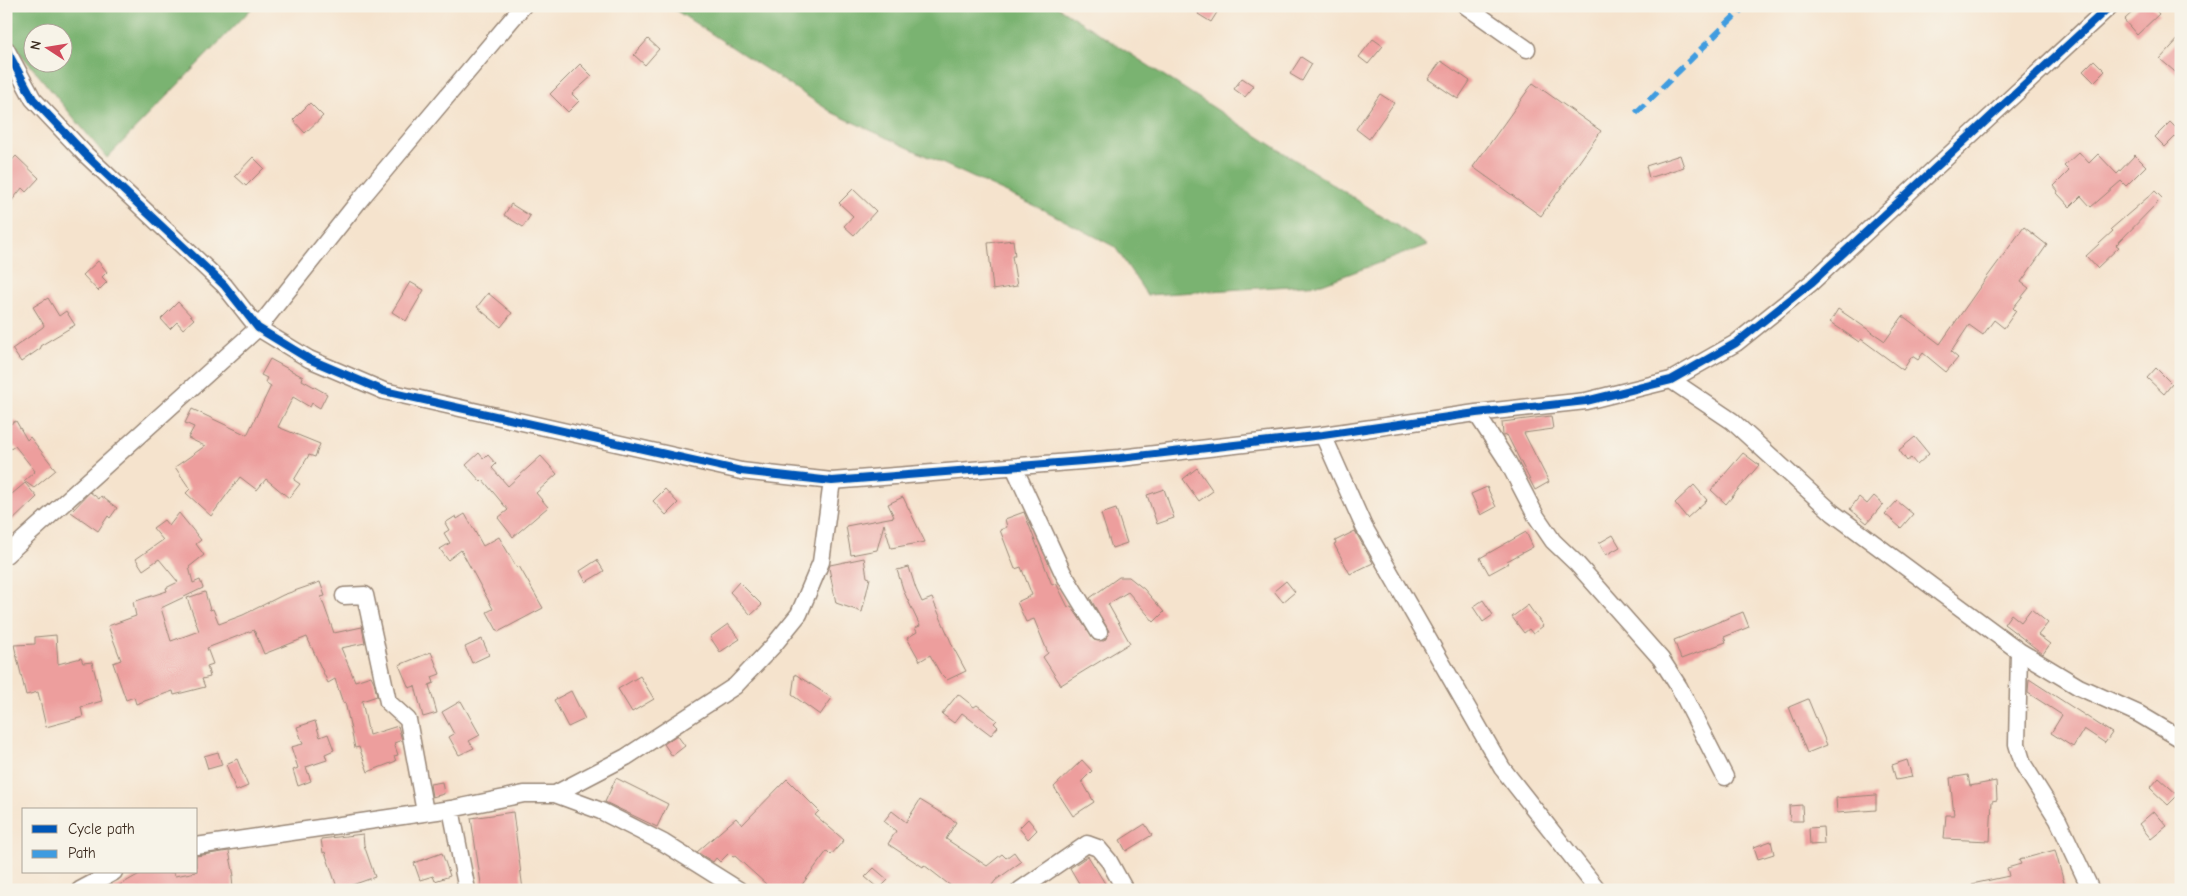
<svg xmlns="http://www.w3.org/2000/svg" width="2187" height="896" viewBox="0 0 2187 896" font-family="'Comic Neue',sans-serif">
	<style>
		.forest { fill: #7ab371; stroke: #5a6e48; fill-rule: evenodd }
		.building { fill: #ed9e9d }
		.lines { fill: none; stroke-linecap: round; stroke-linejoin: round }
		.minor-casing { stroke: #988676; stroke-width: 19 }
		.minor { stroke: #fff; stroke-width: 16 }
		.quiet { stroke: #3f9ce0; stroke-width: 6; stroke-dasharray: 12 6; stroke-linecap: butt }
		.cycleway-casing { stroke: #f7f3e8; stroke-width: 11 }
		.cycleway { stroke: #0057b8; stroke-width: 8 }
	</style>
	<rect width="100%" height="100%" fill="#f7f3e8"/>
	<filter id="ink" filterUnits="userSpaceOnUse"><feTurbulence type="fractalNoise" baseFrequency=".02" numOctaves="2"/><feDisplacementMap in="SourceGraphic" scale="10" xChannelSelector="R" yChannelSelector="G"/><feConvolveMatrix kernelMatrix="1 2 1 2 8 2 1 2 1" color-interpolation-filters="sRGB"/></filter>
	<filter id="wash" filterUnits="userSpaceOnUse"><feTurbulence type="fractalNoise" baseFrequency=".0096" numOctaves="4" result="noise"/><feDisplacementMap in="SourceGraphic" scale="20" xChannelSelector="R" yChannelSelector="G"/><feGaussianBlur stdDeviation="1.12" result="paint"/><feColorMatrix in="noise" values="0 0 0 0 0 0 0 0 0 0 0 0 0 0 0 0 0 1.4 0 .05"/><feComposite in="paint" operator="in"/></filter>
	<g filter="url(#wash)">
		<rect width="100%" height="100%" fill="#f5e3cd"/>
		<path class="forest" d="M6,6H254L107,158L6,36ZM32,32H62V62H32Z
			M669,6H1056L1427,245L1322,284L1147,295L1115,247L1050,213L833,113Z"/>
		<g id="blocks">
			<path class="building" d="M1204,6H1221L1211,22L1198,14Z
				M2139,6H2152L2159,14L2137,35L2124,20Z
				M2181,36V77L2160,59Z
				M648,39L659,49L645,65L634,55Z
				M1373,39L1383,46L1368,64L1359,57Z
				M1301,57L1312,64L1302,81L1290,74Z
				M2094,60L2105,71L2094,82L2083,71Z
				M1441,61L1470,81L1458,99L1428,79Z
				M580,64L592,76L572,94L579,101L568,112L550,94Z
				M1242,78L1254,86L1245,97L1234,89Z
				M1533,83L1601,131L1541,216L1473,167Z
				M1380,94L1394,103L1369,139L1356,129Z
				M310,103L323,116L305,133L293,120Z
				M2170,122L2180,132L2165,147L2155,137Z
				M2079,152L2089,163L2098,154L2117,174L2135,155L2146,166L2126,186L2121,181L2091,207L2081,196L2070,207L2057,193L2058,191L2054,186L2069,171L2064,166Z
				M1680,155L1684,167L1649,178L1646,166Z
				M16,156L39,178L26,192L22,188L6,208V167Z
				M253,157L264,168L246,186L235,176Z
				M853,189L876,211L854,235L844,226L853,216L839,203Z
				M2155,191L2162,198L2116,245L2119,247L2097,268L2086,256L2113,231L2111,229Z
				M511,204L530,216L523,227L504,215Z
				M2024,227L2047,245L2021,282L2029,288L2013,308L2016,311L2004,328L1994,320L1983,335L1969,325L1951,352L1958,358L1946,372L1923,353L1918,360L1912,356L1903,370L1861,339L1859,342L1830,322L1838,309L1885,341L1903,316L1940,344L1982,284Z
				M1013,240L1015,256H1012L1017,286L993,290L988,243Z
				M98,261L107,272L102,277L107,282L98,291L83,275Z
				M410,282L424,290L406,321L392,312Z
				M488,293L512,313L501,327L477,307Z
				M48,298L59,316L66,311L75,325L40,346L41,348L21,362L12,349L43,327L44,325L33,307Z
				M178,302L194,319L183,329L177,322L170,329L161,319Z
				M270,359L303,377L302,380L327,394L320,408L312,403L310,407L293,397L278,427L320,444L315,457L309,455L294,480L300,484L289,498L266,479L257,490L240,477L211,516L186,493L190,489L175,467L205,446L188,438L194,427L185,423L192,409L247,435L271,386L265,382L267,378L261,375Z
				M2156,368L2172,384L2164,394L2147,378Z
				M1551,416L1553,429L1524,433L1549,482L1535,490L1507,435L1503,436L1502,422Z
				M16,421L27,440L30,437L56,470L34,488L24,481L35,471L15,446L6,452V426Z
				M1915,437L1929,454L1917,465L1911,458L1907,461L1899,450Z
				M479,453L484,459L488,455L496,464L492,468L508,486L541,456L557,474L536,493L548,507L513,537L498,518L508,510L483,480L481,482L466,465Z
				M1743,453L1759,465L1726,504L1711,490Z
				M1197,468L1213,491L1199,501L1183,479Z
				M25,483L37,497L6,527V499Z
				M1694,485L1707,500L1687,518L1675,503Z
				M1487,487L1496,507L1481,515L1471,494Z
				M665,489L678,503L666,515L653,501Z
				M1164,489L1174,518L1157,524L1147,495Z
				M90,492L99,499L101,496L117,508L110,518L108,516L98,531L71,512Z
				M1874,496L1883,504L1867,523L1850,509L1859,497L1867,504Z
				M903,497L925,542L891,548L884,524L877,550L851,555L846,526L894,517L888,504Z
				M1897,501L1913,514L1901,528L1885,514Z
				M1116,509L1127,543L1112,548L1101,514Z
				M1024,512L1052,585L1056,583L1068,607L1071,606L1094,640L1104,641L1107,637L1109,631L1090,598L1119,577H1129L1144,589L1164,612L1154,622L1128,592L1108,604L1130,643L1061,685L1043,657L1048,653L1034,619L1026,622L1017,602L1032,595L1021,567L1015,569L1000,530L1007,527L1005,519Z
				M179,513L201,540L196,544L204,555L189,567L193,583L200,580L203,588L161,608L171,641L199,631L187,598L205,592L210,610L213,609L219,624L243,615L283,595L320,582L325,596L321,597L334,633L362,627L365,643L341,648L355,681L371,676L374,682L377,696L362,701L369,735L398,726L402,740L394,743L398,755L394,756L396,761L368,772L359,747L355,748L345,702L343,703L335,679L328,683L307,637L264,654L254,630L207,648L213,664L207,666L210,677L202,679L205,687L174,695L173,691L136,704L134,697L126,700L113,663L121,660L108,626L136,616L133,602L167,591L166,588L178,582L159,559L143,570L136,559L163,540L153,528L164,520L169,526Z
				M465,514L483,546L499,537L517,568L519,566L543,608L498,632L487,612L493,609L461,550L448,560L440,549L450,543L444,533L449,530L445,523L456,516L457,519Z
				M1355,531L1373,563L1350,574L1334,544L1336,543L1335,541Z
				M1526,532L1533,547L1507,561L1509,563L1489,574L1480,558Z
				M1613,535L1620,547L1606,555L1599,543Z
				M864,558L867,577L870,578L862,612L836,603L829,568L830,565Z
				M597,560L604,571L586,582L580,571Z
				M909,567L916,589L922,602L932,598L954,649L966,671L947,680L940,673L930,655L920,661L907,638L917,632L915,628L920,626L904,592L897,570Z
				M1286,581L1295,592L1283,602L1274,591Z
				M739,582L762,605L751,615L730,592Z
				M1483,600L1493,615L1483,622L1473,607Z
				M1528,605L1543,626L1533,634L1529,629L1524,633L1512,617Z
				M2031,609L2048,623L2038,635L2050,644L2043,654L2004,624L2011,614L2021,622Z
				M1743,612L1749,627L1724,637L1726,642L1681,659L1674,640Z
				M728,624L740,639L720,652L710,637Z
				M56,635L58,664L81,658L83,663L92,662L102,701L81,707L83,717L46,727L38,692L26,695L14,645L35,644V637Z
				M482,639L489,655L472,663L465,647Z
				M431,652L440,674L432,677L434,683L429,685L437,713L423,717L415,686L409,688L399,665Z
				M795,674L832,698L820,715L792,695Z
				M640,676L654,699L632,712L618,689Z
				M2029,679L2112,733L2105,743L2084,729L2073,747L2051,733L2062,715L2028,693Z
				M571,691L585,719L568,727L554,700Z
				M958,694L974,707L977,705L997,720L994,723L998,727L991,735L962,713L954,723L942,714Z
				M1808,699L1827,745L1807,753L1789,707Z
				M461,701L480,735L469,741L474,748L459,755L449,737L454,734L442,712Z
				M315,721L320,737L328,734L334,750L325,754L327,760L306,767L311,781L298,786L293,770L298,768L291,747L303,744L297,727Z
				M677,735L685,746L672,756L664,744Z
				M218,752L222,765L208,769L204,756Z
				M237,759L248,786L236,791L226,764Z
				M1082,760L1092,771L1082,781L1094,802L1073,816L1054,787Z
				M1907,760L1912,777L1896,780L1892,765Z
				M1968,775L1970,786L1996,781L1997,800L1992,801L1990,841L1944,839L1946,815H1954L1950,778Z
				M616,778L668,804L657,827L605,802Z
				M2159,778L2178,795L2168,805L2150,788Z
				M787,779L819,811L815,815L844,840L831,855L827,851L798,890H762L766,884L735,856L733,857L729,853L720,862L716,858L713,862L697,852L736,818L742,825Z
				M442,782L444,794L432,797L430,784Z
				M1876,795V810L1837,813L1836,798Z
				M920,800L956,822L946,839L987,866L1002,854L1006,858L1014,852L1021,862L996,880L988,890H956L924,865L923,867L888,844L896,831L884,821L892,811L906,822Z
				M1802,805L1803,821H1790L1789,806Z
				M2154,811L2167,826L2151,839L2139,824Z
				M513,812L523,890H482L471,818Z
				M1028,819L1037,830L1028,839L1019,828Z
				M1145,824L1152,835L1126,851L1120,840Z
				M1823,827L1824,844L1810,845L1809,828Z
				M363,834L364,845L375,877L338,890L325,852L323,853L321,839Z
				M1771,841L1774,854L1758,859L1754,847Z
				M2055,850L2066,890H1973L1972,884L2009,876L2007,868L2021,864L2019,860Z
				M229,851L234,876H232L233,890H111L143,872H173L175,876L196,872V856Z
				M442,853L450,876L435,881L433,876L420,880L414,863Z
				M1088,856L1109,890H1083L1070,868Z
				M874,868L888,880L879,889L865,877Z"/>
		</g>
	</g>
	<g filter="url(#ink)">
		<use href="#blocks" fill-opacity="0" stroke="#988676" stroke-width="1"/>
		<g class="lines">
			<defs>
				<path id="minor" d="M1466,6L1527,49
					M6,49L33,99L85,154L224,285L258,328L309,359L384,391L741,471L832,481L1120,458L1323,435L1476,413L1586,401L1671,380L1736,343L1811,283L2110,6
					M1671,380L1732,421L1833,513L2019,651L2079,687L2139,714L2181,739
					M1476,413L1508,462L1536,516L1553,541L1577,564L1661,659L1679,687L1725,777
					M1323,435L1364,527L1502,768L1598,890
					M1014,467L1063,573L1099,632
					M6,555L258,328L358,202L523,6
					M344,596L365,595L388,702L408,720L425,812
					M2019,651L2017,744L2023,764L2058,820L2091,890
					M555,794L626,757L735,686L773,646L799,614L821,562L832,481
					M451,809L467,890
					M196,846L451,809L524,794H555L601,811L664,843L739,890
					M80,890L114,872
					M1020,890L1087,844L1098,848L1109,861L1125,890"/>
			</defs>
			<use href="#minor" class="minor-casing"/>
			<use href="#minor" class="minor"/>
			<path class="quiet" d="M1636,113L1745,6"/>
			<defs>
				<path id="cycleway" d="M6,49L33,99L85,154L224,285L258,328L309,359L384,391L741,471L832,481L1120,458L1323,435L1476,413L1586,401L1671,380L1736,343L1811,283L2110,6"/>
			</defs>
			<use href="#cycleway" class="cycleway-casing"/>
			<use href="#cycleway" class="cycleway"/>
		</g>
	</g>
	<rect width="2187" height="896" fill="none" stroke="#f7f3e8" stroke-width="25"/>
	<rect x="22" y="808" width="175" height="65" fill="#f7f3e8" stroke="#aca397"/>
	<rect x="32" y="825" width="25" height="8" fill="#0057b8" stroke="#aca397"/>
	<text x="68" y="834" font-size="15" fill="#3b2a1e">Cycle path</text>
	<rect x="32" y="850" width="25" height="8" fill="#3f9ce0" stroke="#aca397"/>
	<text x="68" y="858" font-size="15" fill="#3b2a1e">Path</text>
	<g transform="translate(48 48) rotate(282)"><circle r="24" fill="#f7f3e8" stroke="#aca397"/>
	<path d="M0-4L9 19L0 12L-9 19Z" fill="#d1495b"/>
	<text y="-8" font-size="14" font-weight="bold" text-anchor="middle" fill="#3b2a1e">N</text>
	</g>
</svg>
